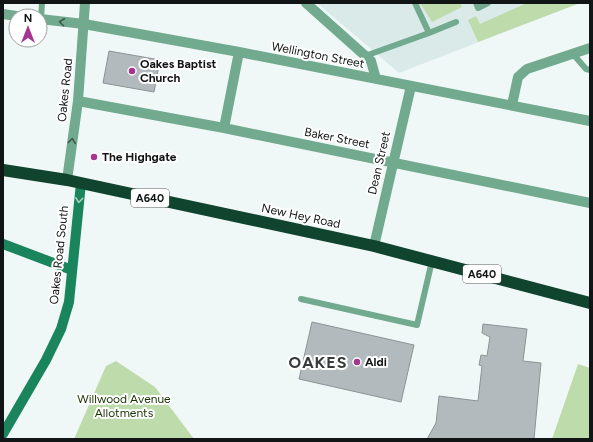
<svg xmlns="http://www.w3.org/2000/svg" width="593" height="442" viewBox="0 0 593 442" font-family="Figtree,sans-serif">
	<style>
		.built { fill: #daeae9 }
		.green { fill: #bedbac }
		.building { fill: #b3babd; stroke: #8d9395 }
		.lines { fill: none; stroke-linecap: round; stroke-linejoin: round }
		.lane { stroke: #71aa8e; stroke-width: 6 }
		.street { stroke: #71aa8e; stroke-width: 10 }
		.secondary { stroke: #1a845d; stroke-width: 10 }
		.highway { stroke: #10442f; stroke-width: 12 }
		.oneway { stroke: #3d584b }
		.oneway2 { stroke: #a3cebe }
		.poi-dot { fill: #a63591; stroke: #fff; stroke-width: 1.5 }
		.labels { text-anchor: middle; stroke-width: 4; stroke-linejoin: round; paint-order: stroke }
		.shield { fill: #fff; stroke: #595b5b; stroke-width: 1 }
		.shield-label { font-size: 11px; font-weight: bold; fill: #121515 }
		.street-label { font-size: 12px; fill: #121515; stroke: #fff }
		.poi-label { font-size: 12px; font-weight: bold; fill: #121515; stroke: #fff; text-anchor: start }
		.park-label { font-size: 12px; fill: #193201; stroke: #fff }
		.district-label { font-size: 16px; font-weight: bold; letter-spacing: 1px; fill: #353b3a; stroke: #fff }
	</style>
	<rect width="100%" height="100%" fill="#f0f8f7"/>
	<path class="built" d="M317,3H580L399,73Z"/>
	<path class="green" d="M420,3H460L462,7L432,22Z
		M527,3H580L478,42L468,20L476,16L480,24Z
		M116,361L155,387L194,439H74L106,366Z
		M578,364L590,368V439H552Z"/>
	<path class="building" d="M109,51L160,60L154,92L103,83Z
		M312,322L414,345L401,402L299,379Z
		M483,324L527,329L523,361L541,363L534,439H427L436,423L439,396L478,401L482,366L479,365L481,355L487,356L490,337L482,333Z"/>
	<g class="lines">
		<path class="lane" d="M476,3L478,8L488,3
			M41,19L42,3
			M429,33L456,22
			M573,54L586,69L590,70
			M365,56L429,33L415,3
			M301,299L417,325L432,261"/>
		<path class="street" d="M306,3L371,61L376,79
			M3,14L16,16
			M40,19L84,24L239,52L590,121
			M78,101L224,128L590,203
			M512,105L518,77L527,69L590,48
			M224,128L239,52
			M67,180L78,101L85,3
			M374,246L411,86"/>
		<path class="secondary" d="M3,244L72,270
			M3,434L46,360L61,329L69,302L81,183"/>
		<path class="highway" d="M3,170L67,180L374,246L590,303"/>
	</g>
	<defs><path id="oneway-chevron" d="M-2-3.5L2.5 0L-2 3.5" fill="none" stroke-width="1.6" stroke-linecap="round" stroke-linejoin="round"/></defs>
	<g class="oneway">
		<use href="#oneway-chevron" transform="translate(62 22) rotate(-173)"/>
		<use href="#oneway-chevron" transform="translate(72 141) rotate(-82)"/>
	</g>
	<use class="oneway2" href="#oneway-chevron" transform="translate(79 200) rotate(96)"/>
	<g class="poi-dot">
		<circle cx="132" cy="71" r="4"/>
		<circle cx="94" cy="157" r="4"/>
		<circle cx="357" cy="362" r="4"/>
	</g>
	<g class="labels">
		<g class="shield">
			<rect x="131" y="189" width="38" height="18" rx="3"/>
			<rect x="463" y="265" width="38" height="18" rx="3"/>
		</g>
		<g class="shield-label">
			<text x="150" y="202">A640</text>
			<text x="482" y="278">A640</text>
		</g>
		<g class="street-label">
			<text transform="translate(318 55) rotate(11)" y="4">Wellington Street</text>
			<text transform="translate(65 90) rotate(-84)" y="4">Oakes Road</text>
			<text transform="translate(337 138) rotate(11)" y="4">Baker Street</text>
			<text transform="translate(379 163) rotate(-77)" y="4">Dean Street</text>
			<text transform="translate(301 216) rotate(12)" y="4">New Hey Road</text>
			<text transform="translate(59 255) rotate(-84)" y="4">Oakes Road South</text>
		</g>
		<g class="poi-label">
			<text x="140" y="68">Oakes Baptist<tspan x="140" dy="14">Church</tspan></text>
			<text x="102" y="161">The Highgate</text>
			<text x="365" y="366">Aldi</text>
		</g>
		<g class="park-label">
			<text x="124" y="403">Willwood Avenue<tspan x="124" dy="14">Allotments</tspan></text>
		</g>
		<g class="district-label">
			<text x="318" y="368">OAKES</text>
		</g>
	</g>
	<rect width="593" height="442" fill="none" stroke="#121515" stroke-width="8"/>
	<g transform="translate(28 28)"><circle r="19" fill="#ffffff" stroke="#a0a1a1"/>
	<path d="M0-3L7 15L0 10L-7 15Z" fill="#a63591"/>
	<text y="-6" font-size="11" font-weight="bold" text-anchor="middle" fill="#121515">N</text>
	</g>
</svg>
